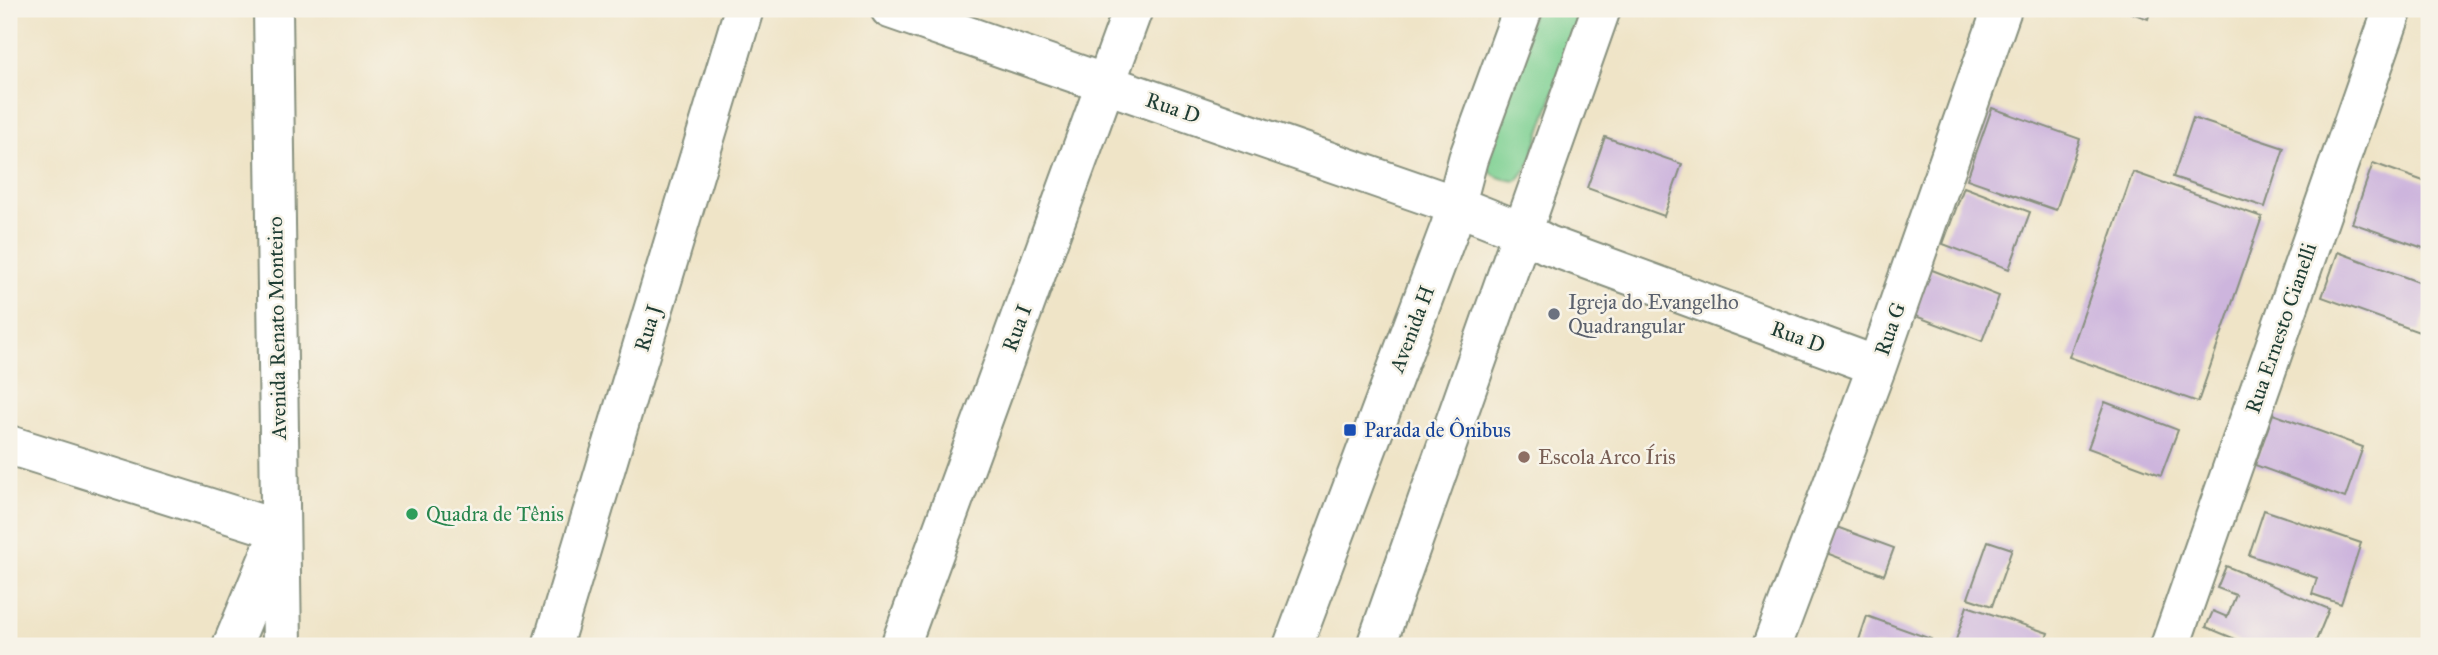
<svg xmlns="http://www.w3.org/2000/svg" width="2438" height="655" viewBox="0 0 2438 655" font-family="'IM FELL Great Primer',serif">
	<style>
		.green { fill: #7dd092; stroke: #4e8663; stroke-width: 2 }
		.building { fill: #cdb5dd }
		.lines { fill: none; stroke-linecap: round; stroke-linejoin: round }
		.minor-casing { stroke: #87907e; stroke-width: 42 }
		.minor { stroke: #fff; stroke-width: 38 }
		.worship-dot { fill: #6b7280; stroke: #f7f3e8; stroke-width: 2.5 }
		.transit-dot { fill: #1a4fb4; stroke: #f7f3e8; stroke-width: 2.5 }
		.education-dot { fill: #8d6e63; stroke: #f7f3e8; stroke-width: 2.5 }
		.leisure-dot { fill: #2e9e5b; stroke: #f7f3e8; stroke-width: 2.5 }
		.labels { text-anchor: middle; stroke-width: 5; stroke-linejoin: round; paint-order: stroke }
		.street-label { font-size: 21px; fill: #1f3d34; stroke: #f7f3e8 }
		.worship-label { font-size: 21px; fill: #5b616d; stroke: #f7f3e8; text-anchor: start }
		.transit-label { font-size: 21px; fill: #164399; stroke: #f7f3e8; text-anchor: start }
		.education-label { font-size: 21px; fill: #785e54; stroke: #f7f3e8; text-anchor: start }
		.leisure-label { font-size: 21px; fill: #27864d; stroke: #f7f3e8; text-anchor: start }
	</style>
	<rect width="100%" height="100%" fill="#f7f3e8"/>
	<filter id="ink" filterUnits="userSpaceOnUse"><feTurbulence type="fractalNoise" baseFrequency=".0143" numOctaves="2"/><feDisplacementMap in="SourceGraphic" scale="14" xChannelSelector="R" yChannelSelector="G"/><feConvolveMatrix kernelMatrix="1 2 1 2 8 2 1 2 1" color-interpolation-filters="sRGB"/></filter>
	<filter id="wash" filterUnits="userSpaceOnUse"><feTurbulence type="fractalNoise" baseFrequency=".00686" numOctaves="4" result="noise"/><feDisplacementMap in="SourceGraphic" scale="28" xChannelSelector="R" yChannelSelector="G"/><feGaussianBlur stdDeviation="1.57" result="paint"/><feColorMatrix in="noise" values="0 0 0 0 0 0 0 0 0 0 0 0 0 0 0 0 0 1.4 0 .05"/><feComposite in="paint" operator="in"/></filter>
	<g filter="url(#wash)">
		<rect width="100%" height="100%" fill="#efe4c7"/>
		<path class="green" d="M1534,9H1582L1529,165L1517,181C1497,179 1490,176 1482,158Z"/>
		<g id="blocks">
			<path class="building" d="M2121,9H2151L2148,19Z
				M1992,108L2080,139L2056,210L1967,179Z
				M2193,118L2284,148L2265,207L2173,177Z
				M1605,137L1682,164L1664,216L1587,188Z
				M2373,163L2429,183V250L2352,223Z
				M2133,172L2262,217L2198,402L2069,357Z
				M1964,187L2030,212L2009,269L1943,244Z
				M2338,252L2429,286V303L2419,332L2322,297Z
				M1927,268L1999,296L1982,341L1910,314Z
				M2105,402L2178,430L2161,475L2088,448Z
				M2273,414L2363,447L2345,498L2255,465Z
				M2264,510L2361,543L2341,604L2312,594L2317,578L2249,555Z
				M1831,525L1894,548L1884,575L1821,551Z
				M1988,541L2012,549L1992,606L1968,598Z
				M2226,566L2329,609L2314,646H2252L2206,627L2213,611L2227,617L2236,595L2217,588Z
				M1967,606L2048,633L2044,646H1954Z
				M1867,616L1931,639L1928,646H1857Z"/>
		</g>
	</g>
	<g filter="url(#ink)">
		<use href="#blocks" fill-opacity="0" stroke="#87907e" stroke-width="2"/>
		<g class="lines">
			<defs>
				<path id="minor" d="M273,9L282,646
					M890,9L1455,205L1523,232L1548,245L1877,366
					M9,445L280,530L232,646
					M552,646L744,9
					M900,646L1133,9
					M1293,646L1450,227L1468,159L1523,9
					M1376,646L1601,9
					M1772,646L1877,366L2002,9
					M2170,646L2393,9"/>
			</defs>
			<use href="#minor" class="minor-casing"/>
			<use href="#minor" class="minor"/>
		</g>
	</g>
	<circle class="worship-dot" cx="1554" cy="314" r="7"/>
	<rect class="transit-dot" x="1343" y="423" width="14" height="14" rx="3.5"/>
	<circle class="education-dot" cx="1524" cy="457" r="7"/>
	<circle class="leisure-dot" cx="412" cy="514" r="7"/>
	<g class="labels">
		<g class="street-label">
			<text transform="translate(1173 108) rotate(19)" y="7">Rua D</text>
			<text transform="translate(277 328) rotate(-91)" y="7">Avenida Renato Monteiro</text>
			<text transform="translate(648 328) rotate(-73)" y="7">Rua J</text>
			<text transform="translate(1017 328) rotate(-70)" y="7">Rua I</text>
			<text transform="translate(2281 328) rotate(-71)" y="7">Rua Ernesto Cianelli</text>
			<text transform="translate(1412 329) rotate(-69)" y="7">Avenida H</text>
			<text transform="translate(1890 329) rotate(-71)" y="7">Rua G</text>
			<text transform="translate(1798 337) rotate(20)" y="7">Rua D</text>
		</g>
		<g class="worship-label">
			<text x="1568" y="309">Igreja do Evangelho<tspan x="1568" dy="24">Quadrangular</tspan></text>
		</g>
		<g class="transit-label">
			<text x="1364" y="437">Parada de Ônibus</text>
		</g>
		<g class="education-label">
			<text x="1538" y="464">Escola Arco Íris</text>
		</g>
		<g class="leisure-label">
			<text x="426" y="521">Quadra de Tênis</text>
		</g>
	</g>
	<rect width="2438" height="655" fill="none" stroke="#f7f3e8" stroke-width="35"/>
</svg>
